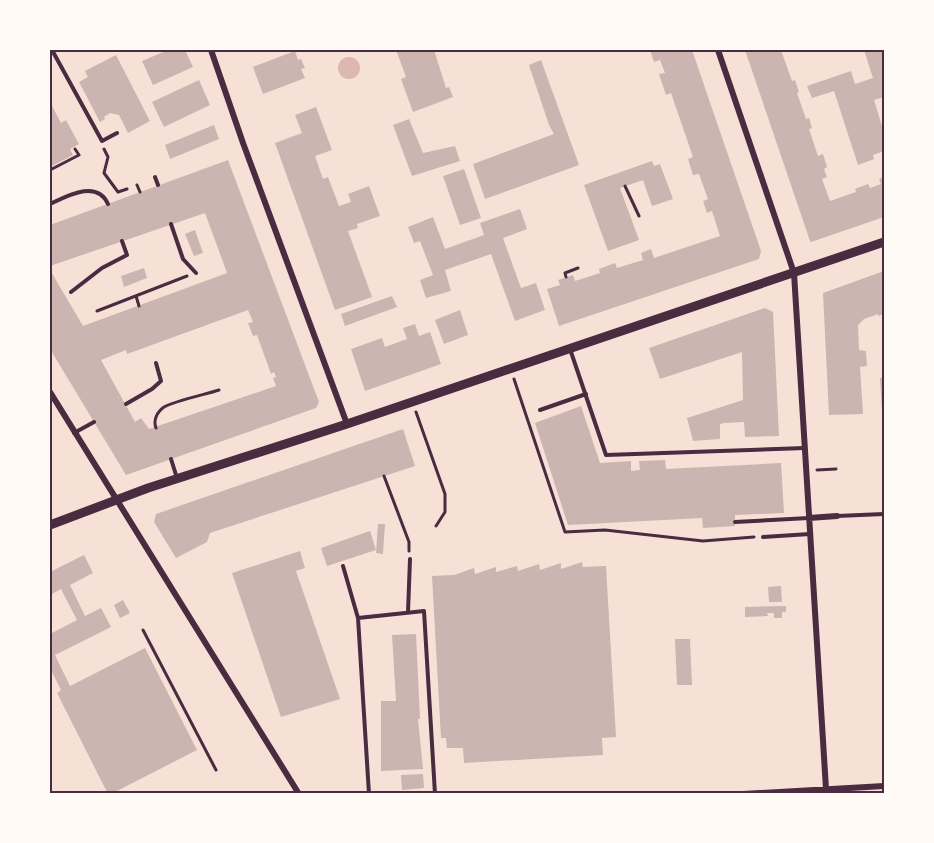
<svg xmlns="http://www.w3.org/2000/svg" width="934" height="843" viewBox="0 0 934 843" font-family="'Public Sans',sans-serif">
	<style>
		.water { fill: #dcb8b0 }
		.building { fill: #ccb4b1; fill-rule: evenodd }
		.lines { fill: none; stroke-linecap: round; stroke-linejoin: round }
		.path { stroke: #4a2c40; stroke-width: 3 }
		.service { stroke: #4a2c40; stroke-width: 4 }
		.minor { stroke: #4a2c40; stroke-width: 6 }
		.tertiary { stroke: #4a2c40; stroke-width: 9 }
		.neatline { fill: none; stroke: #4a2c40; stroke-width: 2 }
	</style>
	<rect width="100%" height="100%" fill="#f7e1d7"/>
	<path class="water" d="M338 68a11 11 0 1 1 22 0a11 11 0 1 1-22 0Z"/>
	<path class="building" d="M168,50H185L193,67L153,85L142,61Z
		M396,50H434L446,88L449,87L453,97L413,112L401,79L406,77Z
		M650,50H692L761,251L759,259L559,326L547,289L560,285L558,280L573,275L575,281L600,273L599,269L615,263L617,268L643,260L641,253L651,249L654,258L720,236L712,211L707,213L703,201L708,199L699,174L693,175L688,159L693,157L671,93L666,95L659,74L665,73L660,60L654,62Z
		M745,50H781L792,81L795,80L799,92L797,93L806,119L809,118L812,128L809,129L818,156L823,154L827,167L824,169L827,177L822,179L830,201L856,192L855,189L868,184L870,188L881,184L879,179L884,177V217L811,242L810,241Z
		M864,50H884V97L874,100L884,133V151L873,155L874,159L858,165L834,91L812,98L807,86L851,71L855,84L873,78Z
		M295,51L298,60L301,59L305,68L301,69L305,78L263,94L253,67Z
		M116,55L150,121L128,133L119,115L110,113L104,117L105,119L100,122L79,82L88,77L85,71Z
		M541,60L579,165L485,199L473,164L554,134L549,125L529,65Z
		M199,80L210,105L164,127L152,102Z
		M50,102L61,123L66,120L79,144L70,149L73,155L50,167Z
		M316,107L332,150L315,156L323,179L328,177L339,206L351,202L348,194L369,186L380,216L357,224L358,228L348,231L372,297L335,310L275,143L302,133L295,115Z
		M409,119L423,153L455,146L460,161L412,176L393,125Z
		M214,125L219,139L170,159L165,145Z
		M228,160L319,402L316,408L126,475L50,349V270L83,326L227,273L205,213L50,266V225ZM248,310L253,322L248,323L253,336L257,335L271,374L274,372L276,377L273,378L276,386L149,429L141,418L135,422L101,360L126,350L127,354Z
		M652,161L654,166L660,164L673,199L652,206L643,180L620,188L639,240L608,251L584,185Z
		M464,169L481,218L460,225L443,176Z
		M520,209L527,229L503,238L521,288L536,283L545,310L515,321L491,254L445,270L451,291L426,298L420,280L433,275L420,241L414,243L408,227L433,217L445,249L484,235L480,223Z
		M195,230L203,253L194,256L185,234Z
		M144,268L147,278L124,287L121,276Z
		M884,271V314L878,316V314L864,319L858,325L859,350L866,351L867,366L860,367L863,414L829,415L823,293Z
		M392,296L397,307L345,326L341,314Z
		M765,308L773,312L779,436L745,437L744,422L724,423L720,424V439L693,441L687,418L743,400L742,352L660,379L649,348Z
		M460,310L468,335L444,344L435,320Z
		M415,324L419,336L430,332L441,364L365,391L351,349L382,338L385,347L407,339L403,328Z
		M884,377V412H882L880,378Z
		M581,406L600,463L631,461V471L640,470L639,461L665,460L666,469L781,463L784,513L735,515V526L703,528L702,518L568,525L535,423Z
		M403,429L415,466L210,533L207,542L176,558L154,522L156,514Z
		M378,524H385L383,554L376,553Z
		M370,531L376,550L327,566L321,548Z
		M300,551L305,568L296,571L340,699L281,717L232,573Z
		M84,555L93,573L70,585L85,616L101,608L111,627L55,655L70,686L145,648L197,750L111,794H108L57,693L61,690L50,668V634L77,620L61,589L50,595V572Z
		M582,562L583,567L606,566L616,737L602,738L603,755L464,763L463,748H447L446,738H441L432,576L454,575L474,568L475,574L496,567V572L517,566L518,571L539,564L540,570L561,563V569Z
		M781,586L782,602H769L768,587Z
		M123,600L130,613L120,618L114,605Z
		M786,606V612H782V618H774V613H767L768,616L745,617V607Z
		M416,634L420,719H418L423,769L381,771V701H396L392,635Z
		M675,639H690L692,685H677Z
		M423,774L424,788L402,790L401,775Z"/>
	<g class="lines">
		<path class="path" d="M104,149L108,157L104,173L118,192
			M50,170L79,155L75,149
			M137,185L140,192
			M625,186L639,216
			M118,192L127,189
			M566,277L565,273L578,268
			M136,296L139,306
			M97,311L187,276
			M514,379L565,532L605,530L703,541L754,537
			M416,412L445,494V512L436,526
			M156,428C153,420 157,412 164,407C174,401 207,394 219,390
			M817,470L836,469
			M384,476L409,542V551
			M143,630L216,770"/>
		<path class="service" d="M52,50L102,141L117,133
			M155,177L158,185
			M50,204C67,196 97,179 108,204
			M171,224L183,259L196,273
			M71,292L102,268L127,255L122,241
			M570,349L606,455L805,448
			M126,404L152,389L161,381L156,363
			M540,410L586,394
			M74,433L94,422
			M171,459L177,478
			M837,516L884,514
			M735,522L809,518
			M763,537L810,534
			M343,566L358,618L369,794
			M408,612L410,559
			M358,618L424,611L435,794"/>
		<path class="minor" d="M50,50H51
			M211,50L243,143L347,424
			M718,50L794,273L826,789
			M50,392L299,794
			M809,518L837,516
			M743,794L884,786"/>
		<path class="tertiary" d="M50,525L148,488L347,424L884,242"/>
	</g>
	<rect width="934" height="843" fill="none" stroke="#fffaf5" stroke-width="102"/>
	<rect x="51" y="51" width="832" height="741" class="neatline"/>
</svg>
